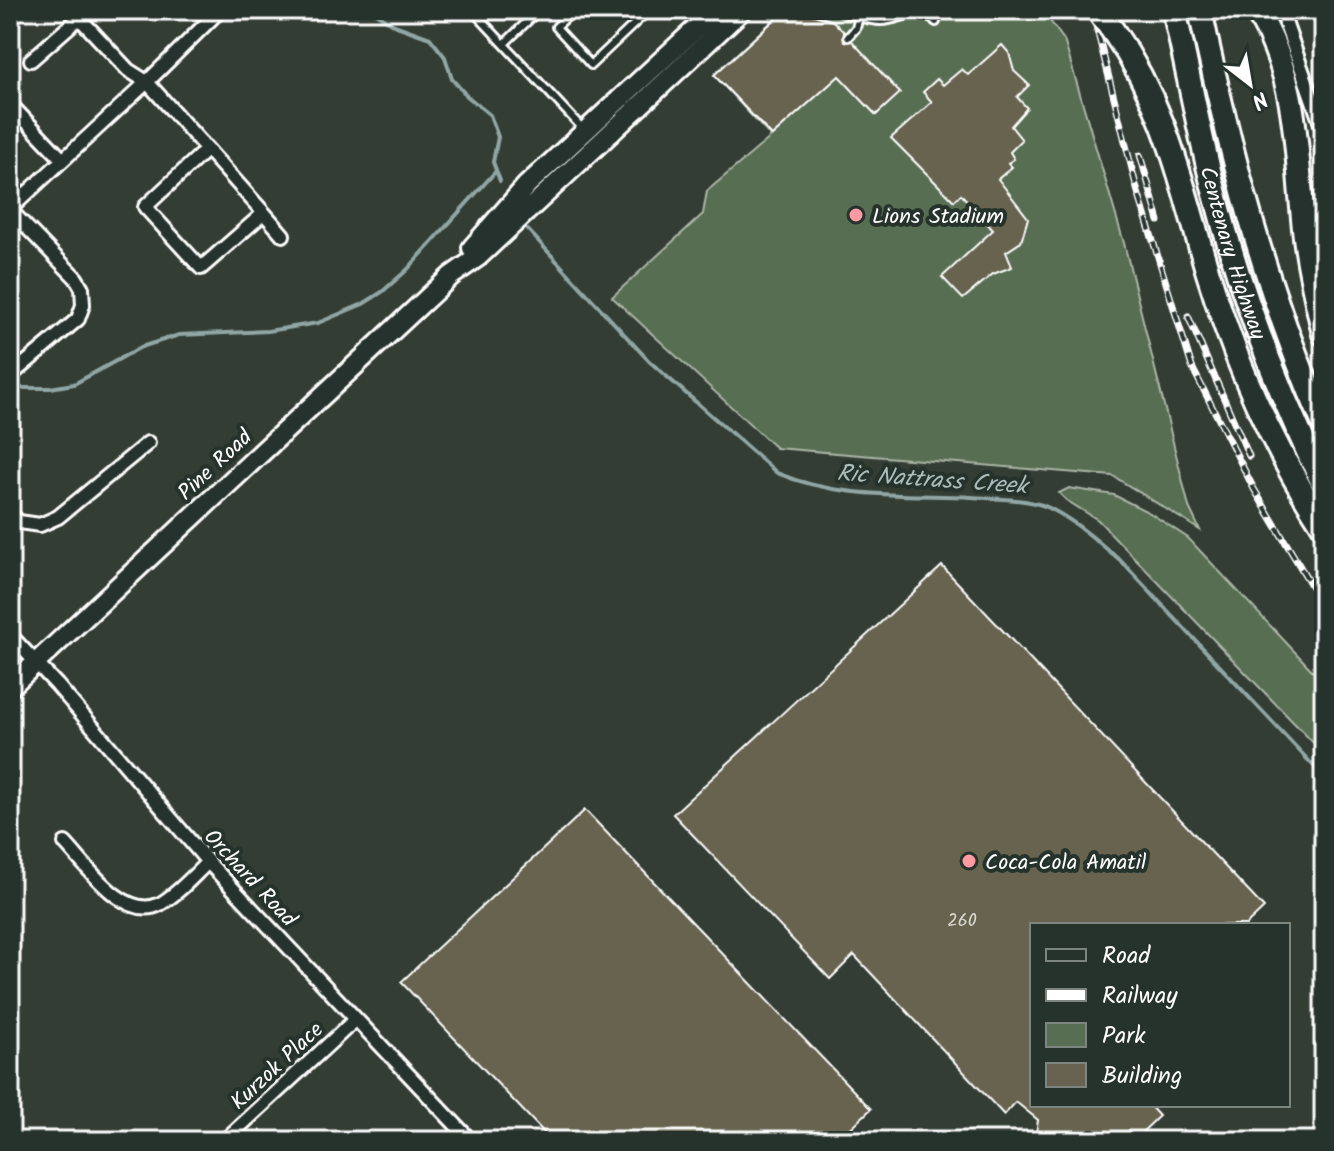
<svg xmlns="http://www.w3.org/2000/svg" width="1334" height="1151" viewBox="0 0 1334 1151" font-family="Kalam,sans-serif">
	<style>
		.green { fill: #586e52; stroke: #acb6a8; stroke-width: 2 }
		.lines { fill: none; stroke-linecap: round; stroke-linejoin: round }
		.stream { stroke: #91a7a6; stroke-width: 4 }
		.building { fill: #676350; stroke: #fff; stroke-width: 2 }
		.lane-casing { stroke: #fff; stroke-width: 12 }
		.street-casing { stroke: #fff; stroke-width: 18 }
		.secondary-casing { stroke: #fff; stroke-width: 24 }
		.highway-casing { stroke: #fff; stroke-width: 28 }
		.lane { stroke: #26332d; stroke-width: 6 }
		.street { stroke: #26332d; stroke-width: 12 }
		.secondary { stroke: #26332d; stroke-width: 18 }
		.highway { stroke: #26332d; stroke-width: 22 }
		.rail-casing { stroke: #fff; stroke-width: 7 }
		.rail { stroke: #26332d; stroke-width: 4; stroke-dasharray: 12; stroke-linecap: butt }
		.highway-bridge-casing { stroke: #fff; stroke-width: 28; stroke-linecap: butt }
		.highway-bridge { stroke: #26332d; stroke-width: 22 }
		.poi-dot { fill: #ff9aa2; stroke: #26332d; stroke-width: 3 }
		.labels { text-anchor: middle; stroke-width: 8; stroke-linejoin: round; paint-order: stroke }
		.number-label { font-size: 18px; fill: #d9d8d3 }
		.poi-label { font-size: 22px; fill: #fff; stroke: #26332d; text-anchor: start }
		.street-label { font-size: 22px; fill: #fff; stroke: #26332d }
		.water-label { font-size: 24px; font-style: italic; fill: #acbdbc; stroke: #26332d }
	</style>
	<rect width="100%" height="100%" fill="#333d34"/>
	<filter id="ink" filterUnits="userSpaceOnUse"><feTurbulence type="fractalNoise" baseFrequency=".0125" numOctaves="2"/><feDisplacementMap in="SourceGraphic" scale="16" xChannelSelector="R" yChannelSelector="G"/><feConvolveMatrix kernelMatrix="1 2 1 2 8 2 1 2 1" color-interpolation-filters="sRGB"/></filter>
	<g filter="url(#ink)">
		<path class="green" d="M784,10H883L888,15L894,10H1042L1064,40L1124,243L1189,507L1200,530L1113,476L776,448L612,297L703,214L707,191L771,137L714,75Z
			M1069,488L1114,495L1150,513L1188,538L1324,683V754L1098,520L1066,500L1059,493Z"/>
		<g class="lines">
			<path class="stream" d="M371,10L394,25L430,38L445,57L452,79L467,96L490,115L498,137L493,162L500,181
				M528,230L649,361L777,473C838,499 906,494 971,497C995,499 1023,498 1045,506C1072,518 1097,541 1120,560L1324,777
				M10,388H50L74,384L141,347L179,335L268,331L318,323L363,304L382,292L407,270L496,171"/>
		</g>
		<path class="building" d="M799,10L833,21L844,32V41H852L900,93L876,115L839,76L772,136L714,75L784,11Z
			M1002,45L1009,53L1014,71L1029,85L1017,97L1027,108L1011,126L1022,140L1010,152L1014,159L1008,163L1012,167L998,179L1028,218L1021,242L1006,252L1012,267L993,274L963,299L942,277L993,230L961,194L954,201L891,138L932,102L923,92L937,79L943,85L962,69L968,75Z
			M942,566L1264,908L1246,925H1032V1105H1149L1159,1116L1133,1141H1035L1038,1120L1016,1102L1004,1115L854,955L830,979L673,814Z
			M585,810L871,1109L837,1141H552L401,982Z"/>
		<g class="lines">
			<defs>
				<path id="lane" d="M472,10L584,130
					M570,10L572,12L556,27L591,65L649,10
					M836,10C850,14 867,21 881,21C901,21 918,4 936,22
					M1309,10L1324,20
					M848,37L856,28L859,16
					M504,44L539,10"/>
				<path id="street" d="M72,10L128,70L147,82L264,213L201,268L145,207L207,149
					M1284,10L1286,25L1324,132
					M31,60L79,18
					M10,104L63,160
					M10,209L147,82L220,10
					M10,210L76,278L82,288L83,305L78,319L10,376
					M264,213L283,235
					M10,513L19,522L40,525L58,517L148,443
					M10,635L57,685L208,862L471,1141
					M65,843C87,866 125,922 160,904C178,894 193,876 208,862
					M224,1141L356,1019"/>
				<path id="secondary" d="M472,248L527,185L716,10
					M10,687L451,276L478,257L742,10"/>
				<g id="highway">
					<path id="s1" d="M1174,10C1188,71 1199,134 1215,194C1241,295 1278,392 1324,485"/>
					<path d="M1200,10C1230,152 1265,291 1324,424"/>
					<path d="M1256,10C1301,83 1295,156 1305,237C1309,270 1317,302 1324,334"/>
					<path d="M1113,31C1168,109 1181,184 1208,273C1235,361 1273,449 1324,527"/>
				</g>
			</defs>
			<use href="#lane" class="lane-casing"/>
			<use href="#street" class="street-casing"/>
			<use href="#secondary" class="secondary-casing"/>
			<use href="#highway" class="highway-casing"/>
			<use href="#lane" class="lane"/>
			<use href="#street" class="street"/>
			<use href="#secondary" class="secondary"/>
			<use href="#highway" class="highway"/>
			<defs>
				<path id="rail" d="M1092,10L1137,189L1192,367L1254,489L1324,607
					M1140,155L1159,221
					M1188,316L1249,456"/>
			</defs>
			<use href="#rail" class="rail-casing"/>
			<use href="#rail" class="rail"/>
			<defs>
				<path id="highway-bridge" d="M1098,10L1113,31"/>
			</defs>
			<use href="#highway-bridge" class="highway-bridge-casing"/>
			<use href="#highway-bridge" class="highway-bridge"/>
		</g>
	</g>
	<g class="poi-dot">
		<circle cx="856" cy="215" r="8"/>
		<circle cx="969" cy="861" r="8"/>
	</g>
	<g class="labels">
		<g class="number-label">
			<text x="962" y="926">260</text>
		</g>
		<g class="poi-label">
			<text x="872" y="223">Lions Stadium</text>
			<text x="985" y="869">Coca-Cola Amatil</text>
		</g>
		<g class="street-label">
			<text dy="8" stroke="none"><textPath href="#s1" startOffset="250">Centenary Highway</textPath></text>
			<text transform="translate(214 464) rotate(-43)" y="8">Pine Road</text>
			<text transform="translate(251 877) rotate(47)" y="8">Orchard Road</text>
			<text transform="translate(276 1065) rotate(-43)" y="8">Kurzok Place</text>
		</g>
		<g class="water-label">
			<text transform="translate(932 479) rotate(4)" y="8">Ric Nattrass Creek</text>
		</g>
	</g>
	<rect width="1334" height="1151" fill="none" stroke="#26332d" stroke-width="40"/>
	<rect x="20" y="20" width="1294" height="1111" fill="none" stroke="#fff" stroke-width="3" filter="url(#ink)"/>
	<rect x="1030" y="923" width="260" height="184" fill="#26332d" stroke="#7d8581" stroke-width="2"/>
	<rect x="1046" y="949" width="40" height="12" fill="#26332d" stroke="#7d8581" stroke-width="2"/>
	<text x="1102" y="963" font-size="24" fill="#ffffff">Road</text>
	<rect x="1046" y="989" width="40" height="12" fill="#ffffff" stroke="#7d8581" stroke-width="2"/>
	<text x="1102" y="1003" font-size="24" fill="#ffffff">Railway</text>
	<rect x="1046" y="1023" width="40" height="24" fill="#586e52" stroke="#7d8581" stroke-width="2"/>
	<text x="1102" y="1043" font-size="24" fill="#ffffff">Park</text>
	<rect x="1046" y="1063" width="40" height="24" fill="#676350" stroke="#7d8581" stroke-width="2"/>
	<text x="1102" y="1083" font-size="24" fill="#ffffff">Building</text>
	<g transform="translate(1250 84) rotate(149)" stroke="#26332d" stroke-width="6" paint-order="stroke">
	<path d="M0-6L14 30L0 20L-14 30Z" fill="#ffffff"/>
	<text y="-12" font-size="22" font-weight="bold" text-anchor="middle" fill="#ffffff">N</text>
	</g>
</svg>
